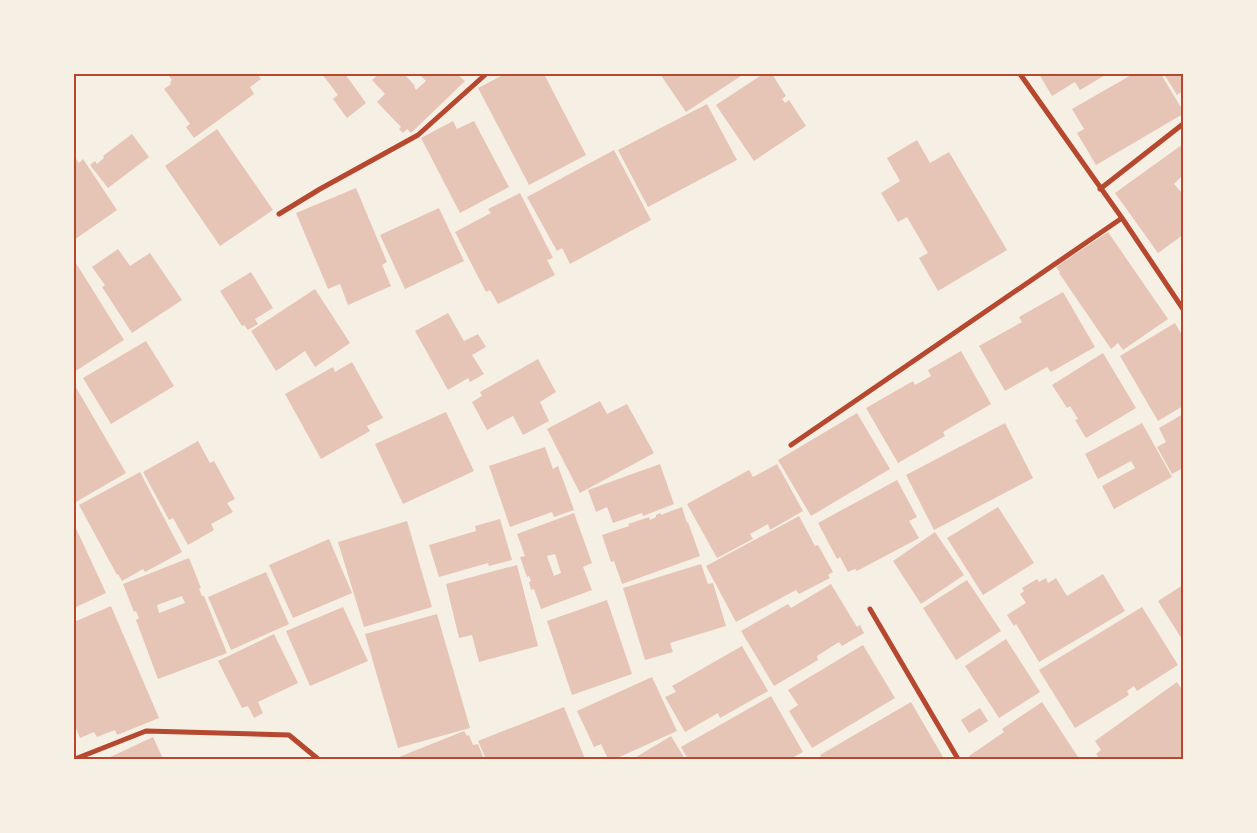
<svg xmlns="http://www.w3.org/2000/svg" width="1257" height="833" viewBox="0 0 1257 833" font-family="Lora,serif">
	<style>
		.building { fill: #e6c5b7; fill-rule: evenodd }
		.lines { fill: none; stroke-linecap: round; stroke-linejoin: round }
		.minor { stroke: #b5482f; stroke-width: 5 }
		.neatline { fill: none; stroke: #b5482f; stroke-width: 2 }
	</style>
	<rect width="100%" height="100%" fill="#f6efe4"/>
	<path class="building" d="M167,74H257L261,79L250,87L254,94L194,138L186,127L190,124L164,89L171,84L170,82L172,80Z
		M322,74H345L366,103L347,118L333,99L338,95Z
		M379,74H406L405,75L415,86H414L416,90L426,81L419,74H457L465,81L411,133L407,129L403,133L399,129L401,127L377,102L385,94L372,80Z
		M505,74H544L586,155L529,185L478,88Z
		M660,74H744L686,112Z
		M763,74H772L786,96L782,99L785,103L789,100L806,126L754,161L716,105Z
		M1039,74H1107L1080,90L1075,82L1052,96Z
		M1133,74H1161L1183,111V114L1096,165L1077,133L1084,129L1072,109Z
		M1164,74H1183V91L1177,95Z
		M707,104L737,160L648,207L618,150Z
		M453,121L457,129L474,121L509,187L460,213L421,138Z
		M217,129L273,210L220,246L165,166Z
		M132,134L149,157L108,188L90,165L95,161L97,164L104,158L103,156Z
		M917,140L930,163L949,152L1007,250L938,291L919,258L928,253L907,217L898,222L881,193L900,181L887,158Z
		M1183,144V175L1174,184L1182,193H1183V235L1158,253L1115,193Z
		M614,150L651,220L570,264L562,248L557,251L527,197Z
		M74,156L79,163L83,159L117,210L74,240Z
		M356,188L387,262L382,265L391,286L348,305L340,284L328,289L296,213Z
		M520,193L553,258L547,260L555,275L498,304L490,290L486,292L455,232L491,213L488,209Z
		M439,208L464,261L405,289L380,235Z
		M1108,232L1168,319L1123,350L1118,343L1111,349L1059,273L1060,272L1056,267Z
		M118,249L130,266L150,253L182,300L132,333L102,287L105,285L92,267Z
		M74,260L124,340L74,372Z
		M251,272L273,308L255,319L258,324L248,330L244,325L242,326L220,291Z
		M315,289L350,343L315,367L305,351L276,371L251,331Z
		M1063,292L1095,347L1051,372L1047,367L1005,391L979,346L1022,322L1019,317Z
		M448,313L464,341L478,334L486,347L472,355L484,374L470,382L468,378L448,390L415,331Z
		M1175,323L1183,337V406L1158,421L1120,356Z
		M146,341L174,386L111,424L83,378Z
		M961,351L991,404L943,432L945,436L898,463L866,408L913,381L915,385L931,376L928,370Z
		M1103,353L1136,408L1086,438L1075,420L1078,419L1070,406L1067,408L1052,385Z
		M538,359L556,392L540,402L549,421L523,435L513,416L487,430L472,402L482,396L480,392Z
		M352,362L383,418L367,426L370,431L321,459L285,394L333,367L335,372Z
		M74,384L126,473L76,502L74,499Z
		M600,401L607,414L627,404L654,453L580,493L547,429Z
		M446,412L474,471L403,504L375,444Z
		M857,413L890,469L811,516L778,460Z
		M1183,414V468L1172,474L1157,447L1166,442L1159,428Z
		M1005,423L1033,478L934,530L906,475Z
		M1142,423L1172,477L1114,509L1102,486L1135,468L1131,461L1098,479L1085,454Z
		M198,441L210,463L214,461L235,499L227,503L233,512L211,524L214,530L188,545L173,518L169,520L143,472Z
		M545,447L553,469L558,466L574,510L554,517L552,512L510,527L489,466Z
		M660,464L674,504L643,516L642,513L613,523L607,507L596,512L588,490Z
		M777,464L803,511L770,530L768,524L750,534L753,539L717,558L687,504L749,470L753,477Z
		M140,472L182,552L145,572L143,569L122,581L118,574L117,575L79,505Z
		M897,480L917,517L909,521L919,538L857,571L855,569L848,572L840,557L837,559L818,523Z
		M682,507L687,523L688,522L700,556L622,584L614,561L611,562L602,535L629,526L628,524L649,517L650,520L656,517V515L660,513L661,515Z
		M998,507L1034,563L983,595L947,538Z
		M574,513L592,563L583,567L592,590L541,609L534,589L531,590L529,582L531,581L529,576L527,577L520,557L525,556L517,534ZM555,554L561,573L554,576L547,556Z
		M799,516L815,546L818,545L833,572L828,575L830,578L799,594L796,590L736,622L706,566Z
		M500,519L512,560L489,566L488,563L439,577L429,545L476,531L475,526Z
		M407,521L432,607L364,627L338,542Z
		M74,524L106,593L74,608Z
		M935,532L964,575L921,604L893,561Z
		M329,539L352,593L293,618L269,565Z
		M189,558L201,588L199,589L202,596H204L227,653L158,679L136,620L139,618L136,611L134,612L123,584ZM182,596L185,603L159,613L157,605Z
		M701,564L708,584L713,583L726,626L670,643L673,652L645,660L623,588Z
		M517,565L538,646L479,662L472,635L459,638L446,584Z
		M266,572L289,624L231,650L208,597Z
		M1103,574L1125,611L1039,662L1016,624L1014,626L1007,615L1026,603L1020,594L1024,591L1022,588L1037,579L1039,582L1046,578L1048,583L1056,578L1067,596Z
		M967,580L1001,631L956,660L923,608Z
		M831,584L857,627L860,625L864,633L842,646L839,642L817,656L818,660L774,686L741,631L788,604L791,608Z
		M1183,585V641L1158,601Z
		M607,600L632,674L572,695L547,621Z
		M111,606L159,718L117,735L115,730L97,737L94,732L80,738L74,723V622Z
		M343,607L368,661L310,686L286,631Z
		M1142,607L1178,665L1137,691L1134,686L1127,691L1129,695L1075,728L1039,670Z
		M437,614L470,728L398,748L365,634Z
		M274,634L298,683L258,702L263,713L254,718L248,706L242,708L218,661Z
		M1006,639L1040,692L999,718L965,666Z
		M863,645L895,698L812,748L789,711L798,705L788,690Z
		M742,646L768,691L720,718L718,713L685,732L665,697L676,692L672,686Z
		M652,677L677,731L615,759H608L601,744L594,747L577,711Z
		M1177,682L1183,691V759H1100L1096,754L1101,750L1095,741Z
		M771,696L803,752L790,759H688L681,747Z
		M911,702L943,757L939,759H822L820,755Z
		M1042,702L1078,757L1074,759H971L969,756L1004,732L1002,729Z
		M564,707L585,759H486L478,741Z
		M980,708L988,721L969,733L961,720Z
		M464,731L467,736L469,735L473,745L478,744L484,759H394Z
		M671,736L685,759H633Z
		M153,737L163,759H106Z"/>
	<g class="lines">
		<path class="minor" d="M1020,74L1122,218L1183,309
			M1100,189L1183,124
			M279,214L320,189L418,135L486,74
			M791,445L1122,218
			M870,609L958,759
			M75,759L146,731L289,735L318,759"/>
	</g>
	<rect width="1257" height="833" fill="none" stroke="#f6efe4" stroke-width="150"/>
	<rect x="75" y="75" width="1107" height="683" class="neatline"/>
</svg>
